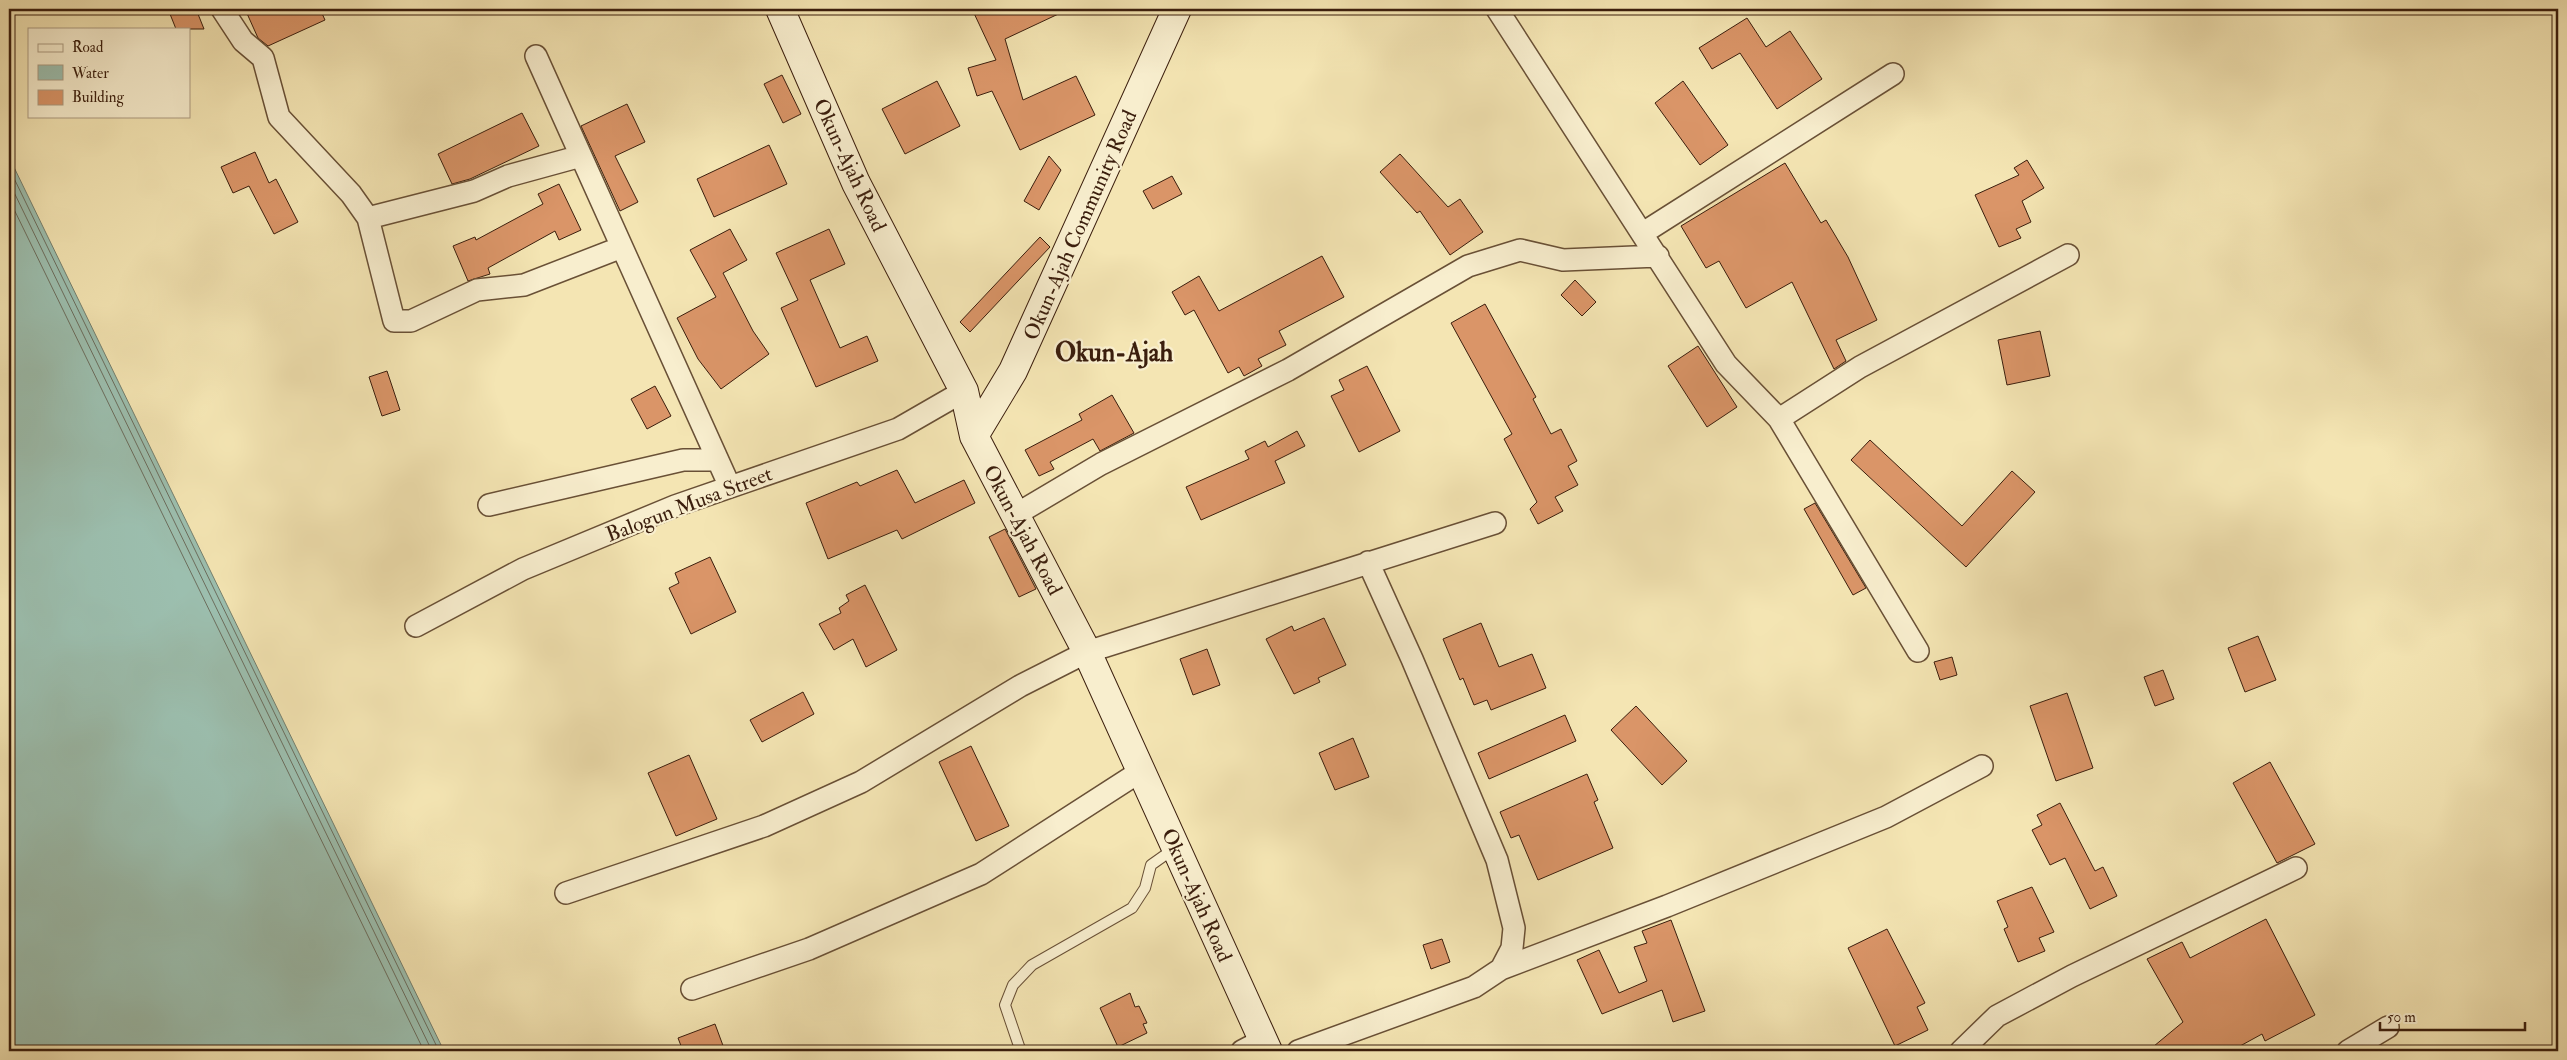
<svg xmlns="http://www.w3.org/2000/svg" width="2567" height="1060" viewBox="0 0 2567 1060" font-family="'IM FELL Double Pica',serif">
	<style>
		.water { fill: #9cbfaf; stroke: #757f6e }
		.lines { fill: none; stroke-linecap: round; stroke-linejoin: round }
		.shore { stroke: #6c6e5e; stroke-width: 1 }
		.building { fill: #da9568; stroke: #3b1e0d }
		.lane-casing { stroke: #695036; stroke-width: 12 }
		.street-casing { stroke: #695036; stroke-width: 24 }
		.secondary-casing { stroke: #3b1e0d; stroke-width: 30 }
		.lane { stroke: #f8eece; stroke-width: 10 }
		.street { stroke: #f8eece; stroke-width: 21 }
		.secondary { stroke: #f8eece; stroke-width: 28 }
		.labels { text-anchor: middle; stroke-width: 4.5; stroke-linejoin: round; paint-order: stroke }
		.street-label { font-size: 21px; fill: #3b1e0d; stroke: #f8eece }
		.district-label { font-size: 26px; font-weight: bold; fill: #3b1e0d; stroke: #f8eece }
	</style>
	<rect width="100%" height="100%" fill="#f4e5b3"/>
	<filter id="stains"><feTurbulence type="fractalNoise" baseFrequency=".004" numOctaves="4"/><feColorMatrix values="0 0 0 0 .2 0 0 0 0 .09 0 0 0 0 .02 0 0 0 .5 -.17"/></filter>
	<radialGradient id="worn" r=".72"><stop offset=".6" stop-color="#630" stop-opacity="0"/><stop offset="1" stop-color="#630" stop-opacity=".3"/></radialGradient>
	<path class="water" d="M9,157L444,1051H9Z"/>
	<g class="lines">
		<path class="shore" d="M9,168L439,1051
			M9,182L432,1051
			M9,199L424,1051"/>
	</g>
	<path class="building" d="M168,9H196L204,29H176Z
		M245,9H320L325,20L268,46L258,38Z
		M972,9H1069L1005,39L1023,100L1076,76L1095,115L1020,150L992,91L977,96L968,68L996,60Z
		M1747,18L1766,47L1790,31L1822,79L1777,109L1740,53L1712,69L1699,48Z
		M782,75L801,114L783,123L764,84Z
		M937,81L960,126L905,154L882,109Z
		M1683,81L1728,145L1700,165L1655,103Z
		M627,104L645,142L615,156L638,202L620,211L581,126Z
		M522,113L539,146L470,179L452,184L438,154Z
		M769,145L787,184L714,217L697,179Z
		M255,152L269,183L276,179L298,222L274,234L249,186L233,193L221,167Z
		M1400,154L1448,207L1460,199L1483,232L1450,255L1420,211L1417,213L1380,172Z
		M1049,156L1061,170L1039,210L1024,201Z
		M2027,160L2044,188L2022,201L2031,222L2016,229L2021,238L1999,247L1975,195L2019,175L2014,168Z
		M1785,163L1821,223L1826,220L1848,257L1877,320L1836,340L1846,361L1834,369L1792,282L1746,308L1719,261L1706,268L1681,226Z
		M1172,176L1182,194L1153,209L1143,191Z
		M559,184L581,230L559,240L555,231L488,268L490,274L468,281L453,246L475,237L476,240L543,204L538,194Z
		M730,229L747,260L723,273L753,331L769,354L721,389L698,359L677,318L716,297L690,250Z
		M829,229L845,264L810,280L840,348L867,336L878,361L816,387L781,308L798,300L776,253Z
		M1040,237L1050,247L970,332L960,322Z
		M1322,256L1344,297L1279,331L1286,345L1258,359L1262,366L1244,376L1239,367L1228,373L1194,310L1185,315L1172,292L1199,276L1219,311Z
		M1575,280L1596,302L1582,316L1561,295Z
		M1485,304L1536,397L1533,399L1551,434L1561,429L1577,461L1568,466L1578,485L1555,497L1563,511L1538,524L1530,509L1537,502L1504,439L1512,434L1451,323Z
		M2040,331L2050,376L2007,385L1998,340Z
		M1698,346L1737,407L1707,427L1668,366Z
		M1367,366L1400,431L1359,452L1331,396L1344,390L1339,380Z
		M387,371L400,410L382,416L369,377Z
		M655,386L671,416L647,429L631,399Z
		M1112,395L1134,433L1100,451L1093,439L1050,462L1054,469L1039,476L1025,450L1082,420L1079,414Z
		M1297,431L1305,446L1275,461L1285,483L1201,520L1186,487L1249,459L1245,451L1265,441L1268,447Z
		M1870,440L1962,526L2012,471L2035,492L1966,567L1851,460Z
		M897,470L915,503L964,480L975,503L902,539L897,530L828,559L806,503L857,482L860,486Z
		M1815,503L1866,588L1853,595L1804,509Z
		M1005,529L1036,589L1019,597L989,537Z
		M710,557L736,612L691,634L669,588L679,583L675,573Z
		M865,585L897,650L866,667L853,639L834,650L819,624L841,613L839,608L849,601L846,595Z
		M1324,618L1346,665L1318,678L1320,682L1294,694L1266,639L1292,626L1294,631Z
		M1481,623L1499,667L1532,654L1546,688L1491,710L1487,700L1474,705L1463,678L1460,680L1443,639Z
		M2258,636L2276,680L2245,692L2228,648Z
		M1207,649L1220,685L1193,695L1180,659Z
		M1952,657L1957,675L1940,680L1934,662Z
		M2163,670L2174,699L2155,706L2144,677Z
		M803,692L814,714L762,742L750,720Z
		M2067,693L2093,768L2056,781L2030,706Z
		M1636,706L1687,761L1662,785L1611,730Z
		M1565,715L1576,741L1489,779L1478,753Z
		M1353,738L1369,777L1335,790L1319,753Z
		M971,746L1009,826L976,841L939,762Z
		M689,755L717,819L676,836L648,773Z
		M2270,762L2315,844L2277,863L2233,783Z
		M1587,774L1598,800L1594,802L1613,848L1538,880L1519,835L1511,838L1500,812Z
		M2060,803L2095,871L2103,867L2117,896L2090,909L2065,858L2050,865L2032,830L2042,825L2037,815Z
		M2032,887L2054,932L2039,938L2045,951L2018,962L2004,929L2008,927L1997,901Z
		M2266,919L2315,1015L2265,1041L2262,1034L2231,1051H2148L2183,1022L2147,959L2182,942L2190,958Z
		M1671,920L1705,1011L1673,1022L1662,990L1602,1014L1577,960L1599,950L1619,993L1647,981L1634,947L1647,943L1642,931Z
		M1887,929L1925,1003L1917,1007L1928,1030L1895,1046L1848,948Z
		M1442,939L1450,962L1431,969L1423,945Z
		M1130,993L1135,1007L1139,1006L1147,1023L1143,1024L1147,1033L1118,1047L1100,1008Z
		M715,1024L725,1051H683L678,1038Z"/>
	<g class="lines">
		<defs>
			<path id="lane" d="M1020,1049L1005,1005L1013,985L1032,965L1132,908L1145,888L1151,865L1175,848"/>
			<path id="street" d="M222,9L243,41L263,58L279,117L351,194L368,218L394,321H411L477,290L524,285L622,247
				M1497,9L1726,364L1779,419L1918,651
				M536,56L730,487
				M368,218L474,191L508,176L581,156
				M1643,233L1893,74
				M1779,419L1860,367L2068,255
				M489,505L683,460H717
				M1015,515L1101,464L1288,370L1468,266L1520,250L1563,260L1658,256
				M1368,562L1412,659L1497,860L1514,928L1512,948L1501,969
				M416,626L523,569L675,506L898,429L964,391
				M566,893L764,826L861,782L1020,686L1087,652L1495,523
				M692,989L809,949L981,874L1141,771
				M1242,1051L1263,1040
				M1298,1051L1474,987L1501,969L1667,906L1886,817L1982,766
				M1961,1051L1997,1016L2072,976L2296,868
				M2348,1051L2388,1027"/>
			<path id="secondary" d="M780,9L856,183L964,391L974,436L1087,652L1268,1051
				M974,436L1013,371L1177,9"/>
		</defs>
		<use href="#lane" class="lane-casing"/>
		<use href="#street" class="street-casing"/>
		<use href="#secondary" class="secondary-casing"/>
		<use href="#lane" class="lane"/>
		<use href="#street" class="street"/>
		<use href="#secondary" class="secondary"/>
	</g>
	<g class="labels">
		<g class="street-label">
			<text transform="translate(850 165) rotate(65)" y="7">Okun-Ajah Road</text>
			<text transform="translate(1080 225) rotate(-66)" y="7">Okun-Ajah Community Road</text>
			<text transform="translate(689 504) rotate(-21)" y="7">Balogun Musa Street</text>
			<text transform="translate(1023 530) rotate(62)" y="7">Okun-Ajah Road</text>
			<text transform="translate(1197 895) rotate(66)" y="7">Okun-Ajah Road</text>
		</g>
		<g class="district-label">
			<text x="1114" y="361">Okun-Ajah</text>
		</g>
	</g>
	<rect width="2567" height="1060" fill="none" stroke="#f4e5b3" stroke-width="30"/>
	<rect x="10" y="10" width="2547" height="1040" fill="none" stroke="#3b1e0d" stroke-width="2.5"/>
	<rect x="15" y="15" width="2537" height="1030" fill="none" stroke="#3b1e0d"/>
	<rect x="28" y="28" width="162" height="90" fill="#f8eece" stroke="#ac9b81"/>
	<rect x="38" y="44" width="25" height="8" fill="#f8eece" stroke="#ac9b81"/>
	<text x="72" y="52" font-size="15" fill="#3b1e0d">Road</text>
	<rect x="38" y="65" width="25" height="15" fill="#9cbfaf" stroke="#ac9b81"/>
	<text x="72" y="78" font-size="15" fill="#3b1e0d">Water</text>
	<rect x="38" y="90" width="25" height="15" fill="#da9568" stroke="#ac9b81"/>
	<text x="72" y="102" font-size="15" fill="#3b1e0d">Building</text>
	<path d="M2380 1022v8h145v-8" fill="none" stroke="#3b1e0d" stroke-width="2.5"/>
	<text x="2387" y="1022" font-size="15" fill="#3b1e0d" stroke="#f8eece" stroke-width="4" paint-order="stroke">50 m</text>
	<rect width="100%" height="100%" filter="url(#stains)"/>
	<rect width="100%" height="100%" fill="url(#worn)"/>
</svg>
